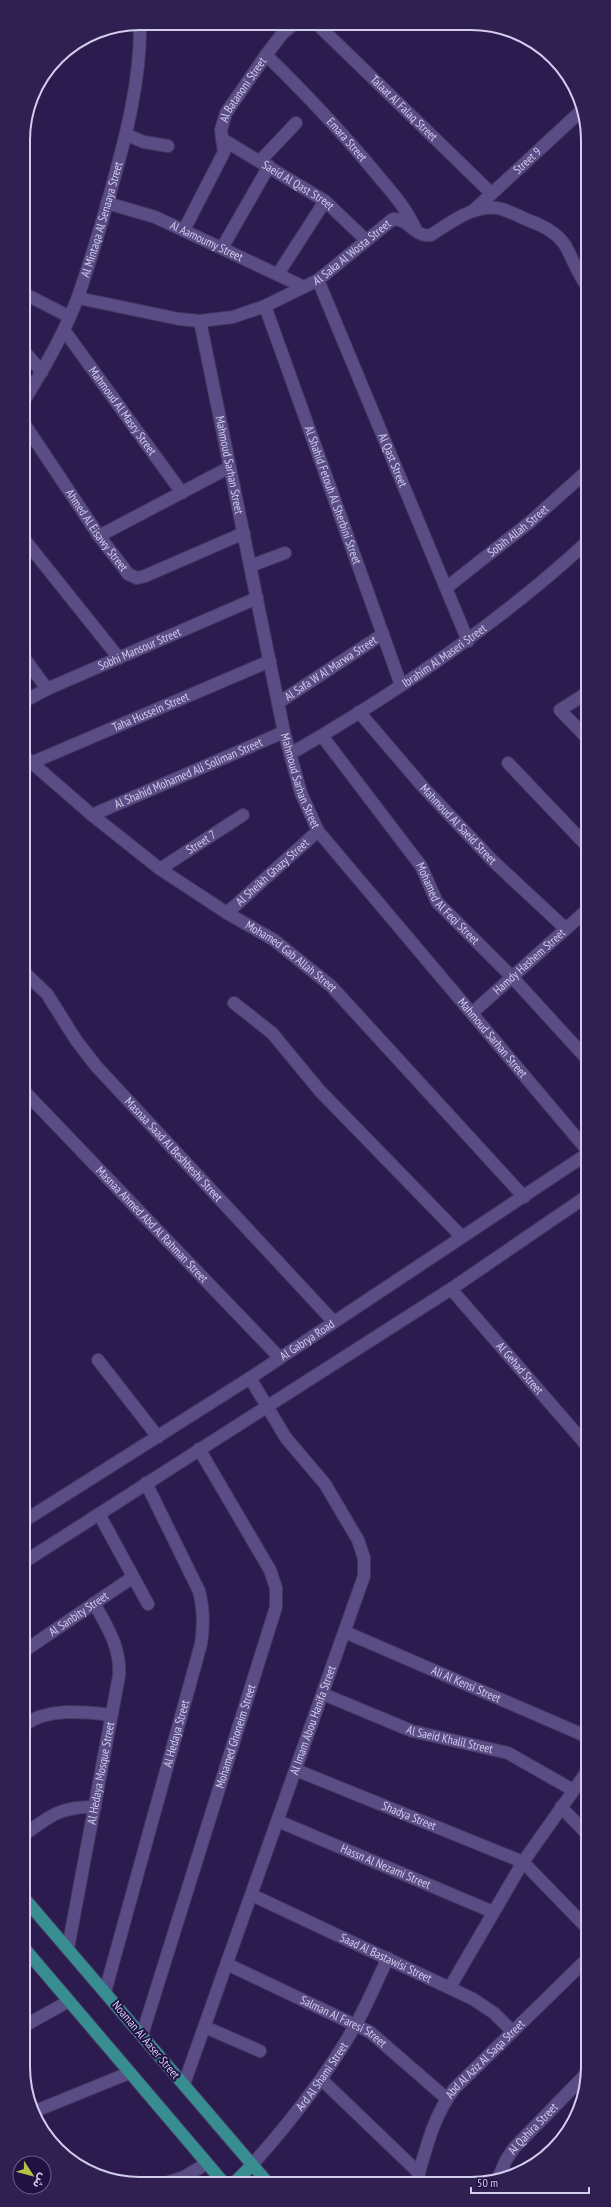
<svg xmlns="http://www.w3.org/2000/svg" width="611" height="2207" viewBox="0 0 611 2207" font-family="'PT Sans Narrow','Noto Sans Arabic',sans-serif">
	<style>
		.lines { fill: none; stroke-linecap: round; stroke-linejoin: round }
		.minor-casing { stroke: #453763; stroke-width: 14 }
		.major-casing { stroke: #453763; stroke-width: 14 }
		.minor { stroke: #5a4d85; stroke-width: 12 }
		.major { stroke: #388d90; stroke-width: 12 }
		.labels { text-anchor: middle; stroke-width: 4; stroke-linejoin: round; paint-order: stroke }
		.street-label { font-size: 12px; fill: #d2cded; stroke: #211143 }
		.rim { fill: none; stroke: #d2cded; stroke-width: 2 }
	</style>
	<rect width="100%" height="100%" fill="#2b1b4e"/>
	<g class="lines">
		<defs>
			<g id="minor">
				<path id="s1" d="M317,24L490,192"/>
				<path id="s2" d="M266,55C304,92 340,130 374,171C389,189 405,206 415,228"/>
				<path d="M127,135L144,142L168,146"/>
				<path id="s3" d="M222,139L325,201L366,240"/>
				<path d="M260,161L296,123"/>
				<path id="s4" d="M107,203L155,217L304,287"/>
				<path id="s5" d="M473,211L581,111"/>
				<path id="s6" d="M184,230L224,152L221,130L226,113L266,55L282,34L294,24"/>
				<path d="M222,248L269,166"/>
				<path d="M278,274L325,201"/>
				<path id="s7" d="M318,280L468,641"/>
				<path d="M23,293L70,317"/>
				<path id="s8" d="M78,298L179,319L200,321L233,317L265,306L318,280L393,219C409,218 415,238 431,235C453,221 475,203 502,209C511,212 521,217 530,221C544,226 557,233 565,245C573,259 577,273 587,286"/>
				<path id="s9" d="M265,306L401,685"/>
				<path id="s10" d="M200,321L284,732L301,793L318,831L587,1150"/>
				<path id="s11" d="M64,330L182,493"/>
				<path d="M23,350L42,372"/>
				<path id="s12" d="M23,402C44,369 64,334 78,297C90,262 101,226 111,190C126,136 141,79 140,23"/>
				<path id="s13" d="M23,422L99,536L123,567L128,574L137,578L145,576L244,533"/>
				<path d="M99,536L230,467"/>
				<path d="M23,538L119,658"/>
				<path d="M250,566L285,553"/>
				<path id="s14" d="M446,588L530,522L587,471"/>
				<path d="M23,656L47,689"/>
				<path d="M587,693L560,710L587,738"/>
				<path id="s15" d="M23,702L47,689L257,598"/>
				<path id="s16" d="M278,703L383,634"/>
				<path id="s17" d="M359,712L424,788L493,861L566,929"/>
				<path id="s18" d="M322,736L421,866L437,902L512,977L587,1059"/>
				<path id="s19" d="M290,754C396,693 497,625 587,542"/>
				<path id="s20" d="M23,755L92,815L160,869L227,913L274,940L331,986L524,1197"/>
				<path id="s21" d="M31,763L270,661"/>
				<path d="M508,763L587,846"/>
				<path id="s22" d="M92,815L284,732"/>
				<path id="s23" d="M160,869L243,815"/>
				<path id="s24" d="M227,913L318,831"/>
				<path id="s25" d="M24,972L47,994L76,1040L96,1066L333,1321"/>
				<path d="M234,1003L272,1033L320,1091L462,1237"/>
				<path id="s26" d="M472,1013L587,910"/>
				<path id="s27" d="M24,1091L280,1358"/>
				<path id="s28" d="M451,1289L588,1447"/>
				<path d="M98,1360L158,1437"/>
				<path d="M99,1514L148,1604"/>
				<path id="s29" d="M24,1521L250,1378L587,1154"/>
				<path d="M24,1562L451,1289L587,1196"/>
				<path id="s30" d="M345,1632L588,1737"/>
				<path id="s31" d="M24,1651L133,1577"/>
				<path id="s32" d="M323,1694L412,1731L508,1753L573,1790"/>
				<path d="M24,1725C49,1707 83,1712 112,1715"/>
				<path id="s33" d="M296,1770L523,1862L588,1929"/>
				<path d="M561,1807L588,1835"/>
				<path id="s34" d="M278,1821L493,1912"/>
				<path d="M24,1835C49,1816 62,1806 95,1807"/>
				<path id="s35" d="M252,1895L473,1999L494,2013L512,2031"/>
				<path id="s36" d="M68,1948L119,1676C121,1647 107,1627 94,1603"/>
				<path id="s37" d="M227,1964L370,2032L446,2098"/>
				<path d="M450,1987L523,1862L588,1770"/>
				<path id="s38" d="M105,1992L201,1644C204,1625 204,1610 199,1591L146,1483"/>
				<path d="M24,2026L69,2001"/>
				<path d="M205,2027L260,2051"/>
				<path id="s39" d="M142,2035L276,1607V1588L270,1570L199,1449"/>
				<path d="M322,2080L419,2173"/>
				<path id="s40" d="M184,2084L364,1576V1558L358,1540L325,1484L286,1438L250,1378"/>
				<path d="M33,2112L129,2073"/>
				<path id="s41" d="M252,2165C291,2121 327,2076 356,2024C368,2003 377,1980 388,1958"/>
				<path id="s42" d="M498,2179L506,2160L514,2148L588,2072"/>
				<path d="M169,2182L184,2177L206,2164"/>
				<path id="s43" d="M416,2183C426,2150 433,2115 455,2088L588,1958"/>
			</g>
			<path id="major" d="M24,1898L267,2182
				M24,1948L223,2182
				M235,2182L252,2165"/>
		</defs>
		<use href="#minor" class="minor-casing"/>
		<use href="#major" class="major-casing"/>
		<use href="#minor" class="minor"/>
		<use href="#major" class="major"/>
	</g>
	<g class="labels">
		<g class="street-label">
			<text dy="4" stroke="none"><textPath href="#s6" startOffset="156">Al Batanoni Street</textPath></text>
			<text dy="4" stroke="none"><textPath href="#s1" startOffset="121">Talaat Al Falaq Street</textPath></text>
			<text dy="4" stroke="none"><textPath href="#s2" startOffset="117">Emara Street</textPath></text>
			<text dy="4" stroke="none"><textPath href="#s5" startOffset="74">Street 9</textPath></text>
			<text dy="4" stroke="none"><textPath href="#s3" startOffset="89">Saeid Al Qast Street</textPath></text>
			<text dy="4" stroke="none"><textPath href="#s12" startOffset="200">Al Mintaqa Al Senaaya Street</textPath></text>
			<text dy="4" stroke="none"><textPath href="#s4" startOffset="107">Al Aamoumy Street</textPath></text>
			<text dy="4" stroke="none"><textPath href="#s8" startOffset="294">Al Saka Al Wosta Street</textPath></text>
			<text dy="4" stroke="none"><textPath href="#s11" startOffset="100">Mahmoud Al Masry Street</textPath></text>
			<text dy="4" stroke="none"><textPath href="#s7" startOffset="195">Al Qast Street</textPath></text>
			<text dy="4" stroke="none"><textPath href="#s10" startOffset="147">Mahmoud Sarhan Street</textPath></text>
			<text dy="4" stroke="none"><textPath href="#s9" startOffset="201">Al Shahid Fetouh Al Sherbini Street</textPath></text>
			<text dy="4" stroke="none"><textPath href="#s13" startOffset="131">Ahmed Al Eisawy Street</textPath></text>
			<text dy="4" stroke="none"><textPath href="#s14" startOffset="92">Sobih Allah Street</textPath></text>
			<text dy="4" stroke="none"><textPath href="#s15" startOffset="128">Sobhi Mansour Street</textPath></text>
			<text dy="4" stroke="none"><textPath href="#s19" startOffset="183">Ibrahim Al Maseri Street</textPath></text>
			<text dy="4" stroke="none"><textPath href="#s16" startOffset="63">Al Safa W Al Marwa Street</textPath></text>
			<text dy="4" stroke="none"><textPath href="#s21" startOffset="130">Taha Hussein Street</textPath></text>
			<text dy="4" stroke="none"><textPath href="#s22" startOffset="105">Al Shahid Mohamed Ali Soliman Street</textPath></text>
			<text dy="4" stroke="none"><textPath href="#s10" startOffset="471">Mahmoud Sarhan Street</textPath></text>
			<text dy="4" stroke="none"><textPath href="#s17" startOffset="150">Mahmoud Al Saeid Street</textPath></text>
			<text dy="4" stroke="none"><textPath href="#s23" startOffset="49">Street 7</textPath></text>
			<text dy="4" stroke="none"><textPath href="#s24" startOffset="61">Al Sheikh Ghazy Street</textPath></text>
			<text dy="4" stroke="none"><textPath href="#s18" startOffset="210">Mohamed Al Feqi Street</textPath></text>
			<text dy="4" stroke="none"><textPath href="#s20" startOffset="336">Mohamed Gab Allah Street</textPath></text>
			<text dy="4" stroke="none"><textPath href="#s26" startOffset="77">Hamdy Hashem Street</textPath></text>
			<text dy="4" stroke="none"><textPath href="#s10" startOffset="795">Mahmoud Sarhan Street</textPath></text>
			<text dy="4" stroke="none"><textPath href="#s25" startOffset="233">Masnaa Saad Al Beshbeshi Street</textPath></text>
			<text dy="4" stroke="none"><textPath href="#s27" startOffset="185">Masnaa Ahmed Abd Al Rahman Street</textPath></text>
			<text dy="4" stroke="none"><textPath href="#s29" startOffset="336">Al Gabrya Road</textPath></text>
			<text dy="4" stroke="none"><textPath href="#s28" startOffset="105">Al Gehad Street</textPath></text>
			<text dy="4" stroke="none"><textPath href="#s31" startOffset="66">Al Sanbity Street</textPath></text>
			<text dy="4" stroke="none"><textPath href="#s30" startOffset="132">Ali Al Kensi Street</textPath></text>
			<text dy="4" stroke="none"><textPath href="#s40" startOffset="386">Al Imam Abou Hanifa Street</textPath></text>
			<text dy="4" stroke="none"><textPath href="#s38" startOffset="268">Al Hedaya Street</textPath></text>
			<text dy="4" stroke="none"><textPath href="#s39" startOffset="313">Mohamed Ghoneim Street</textPath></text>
			<text dy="4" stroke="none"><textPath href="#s32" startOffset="135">Al Saeid Khalil Street</textPath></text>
			<text dy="4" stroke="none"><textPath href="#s36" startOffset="178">Al Hedaya Mosque Street</textPath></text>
			<text dy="4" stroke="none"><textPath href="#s33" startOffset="122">Shadya Street</textPath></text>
			<text dy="4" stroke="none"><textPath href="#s34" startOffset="117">Hassn Al Nezami Street</textPath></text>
			<text dy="4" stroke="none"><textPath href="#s35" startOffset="148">Saad Al Bastawisi Street</textPath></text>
			<text dy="4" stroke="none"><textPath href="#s37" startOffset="130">Salman Al Faresi Street</textPath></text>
			<text transform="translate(146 2040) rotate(50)" y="4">Noaman Al Aaser Street</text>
			<text dy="4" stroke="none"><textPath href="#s43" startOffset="145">Abd Al Aziz Al Saqa Street</textPath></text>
			<text dy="4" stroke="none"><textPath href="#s41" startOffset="113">Ard Al Shami Street</textPath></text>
			<text dy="4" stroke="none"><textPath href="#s42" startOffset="62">Al Qahira Street</textPath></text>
		</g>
	</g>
	<path d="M0 0H611V2207H0ZM140 30H471A110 110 0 0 1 581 140V2067A110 110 0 0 1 471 2177H140A110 110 0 0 1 30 2067V140A110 110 0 0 1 140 30Z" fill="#2f2051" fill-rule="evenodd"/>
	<path class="rim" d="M140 30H471A110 110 0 0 1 581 140V2067A110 110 0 0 1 471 2177H140A110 110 0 0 1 30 2067V140A110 110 0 0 1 140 30Z"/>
	<g transform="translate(32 2175) rotate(126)"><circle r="19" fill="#211143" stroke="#685c87"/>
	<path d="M0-3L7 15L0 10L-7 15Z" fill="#b7c147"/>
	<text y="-6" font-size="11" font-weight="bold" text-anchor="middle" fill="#d2cded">ش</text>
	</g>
	<path d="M471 2187v6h118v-6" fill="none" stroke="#d2cded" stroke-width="2"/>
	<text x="477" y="2187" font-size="12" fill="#d2cded" stroke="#211143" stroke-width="3" paint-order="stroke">50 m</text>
</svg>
